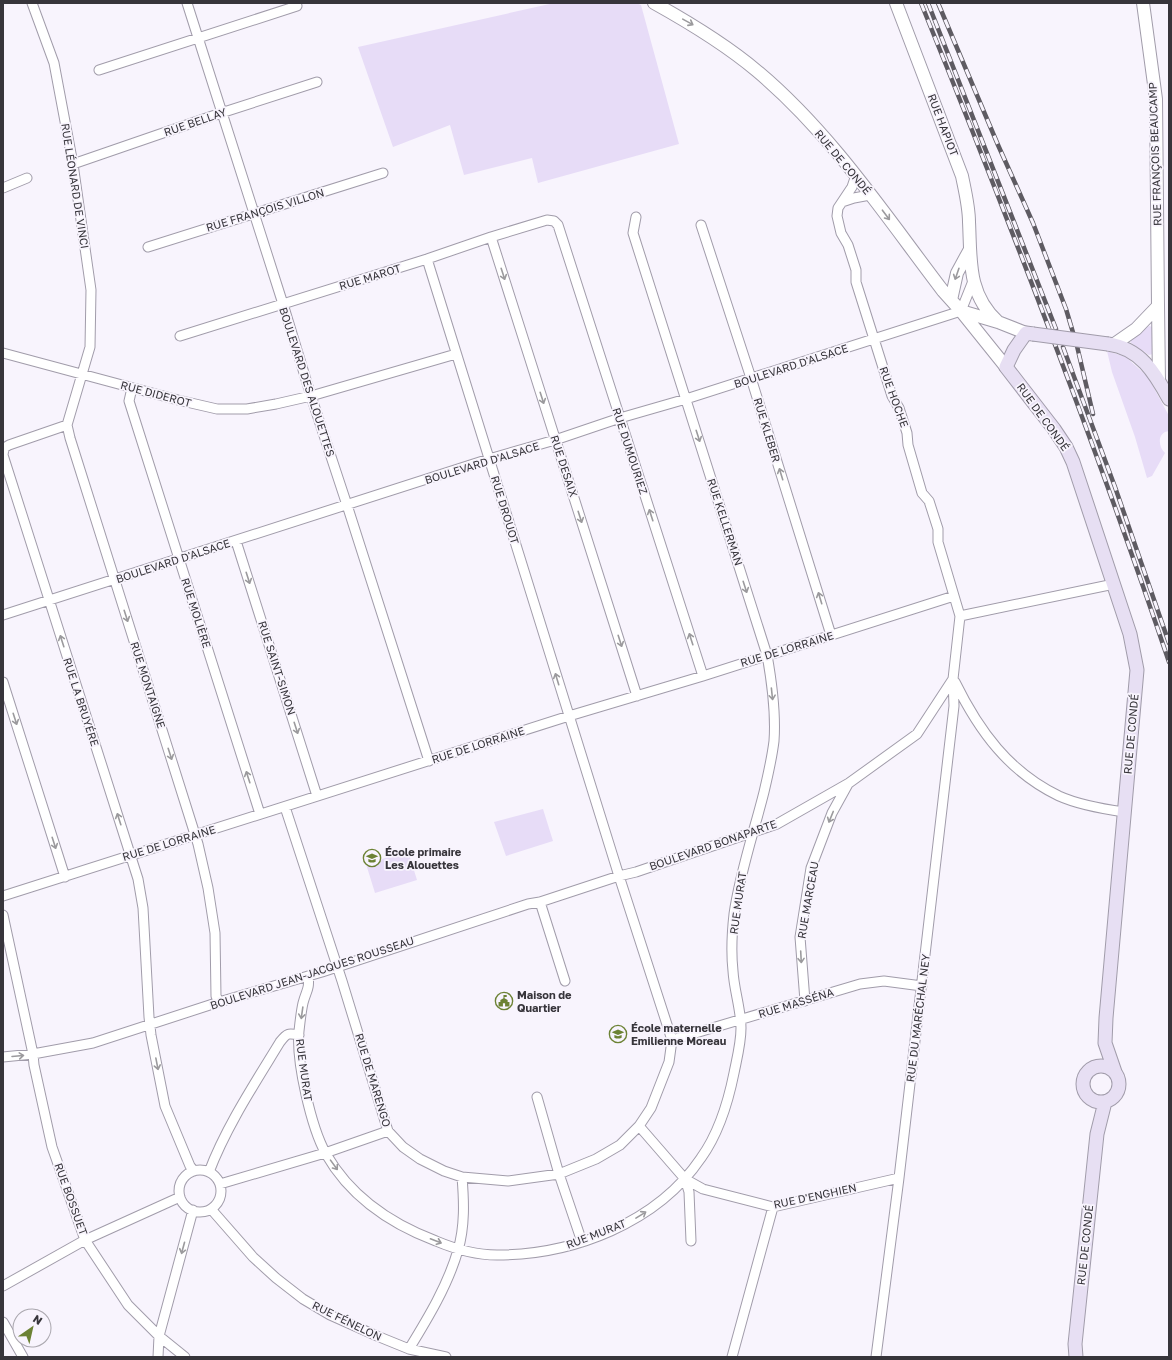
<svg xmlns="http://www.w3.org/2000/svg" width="1172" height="1360" viewBox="0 0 1172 1360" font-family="'Golos Text',sans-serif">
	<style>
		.green { fill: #e7dcf7 }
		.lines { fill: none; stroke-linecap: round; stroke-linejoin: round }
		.minor-casing { stroke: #a19caa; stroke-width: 11 }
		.tertiary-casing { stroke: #a19caa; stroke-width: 14 }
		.secondary-casing { stroke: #a19caa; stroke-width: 15 }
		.minor { stroke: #fff; stroke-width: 9 }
		.tertiary { stroke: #fff; stroke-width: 12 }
		.secondary { stroke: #e7dff3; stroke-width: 13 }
		.rail-casing { stroke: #5e5b62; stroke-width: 4.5 }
		.rail { stroke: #f8f4fd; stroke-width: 3; stroke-dasharray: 9; stroke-linecap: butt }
		.secondary-bridge-casing { stroke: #a19caa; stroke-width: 15; stroke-linecap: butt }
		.secondary-bridge { stroke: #e7dff3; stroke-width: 13 }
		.oneway { stroke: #9b9a9d }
		.labels { text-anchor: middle; stroke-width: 3.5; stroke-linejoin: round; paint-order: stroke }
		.street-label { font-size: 11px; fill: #37353b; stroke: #f8f4fd }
		.poi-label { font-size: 11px; font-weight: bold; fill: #37353b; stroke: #f8f4fd; text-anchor: start }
	</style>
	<rect width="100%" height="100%" fill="#f8f4fd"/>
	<path class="green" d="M554,3H636L641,5L679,144L538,183L532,158L464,175L450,125L393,147L358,47Z
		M1149,326L1153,327V354L1149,355L1131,343L1130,340Z
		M1107,351L1126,357L1148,377L1169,416V431C1157,432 1158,447 1165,453L1152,476L1147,478L1135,437L1112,372Z
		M543,809L553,841L506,856L494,822Z
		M408,851L417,880L375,893L366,864Z"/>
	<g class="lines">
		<defs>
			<path id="minor" d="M32,3L54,63L73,164L91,290L90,347L67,425L70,438L198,844L208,888L215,933L216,996L219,1002
				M187,3L283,304L311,396L347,505L429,761
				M99,70L297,6
				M73,164L221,113L317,82
				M3,188L27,178
				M842,202L854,198L870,195
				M701,225L751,378L831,635
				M491,237L637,696
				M148,247L383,173
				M180,336L427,259L491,237L547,220L554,221L558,225L703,676
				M3,353L178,400L217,409H247L276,404L311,396L456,354
				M132,388L129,401L260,814
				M67,425L9,445L4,448L3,455L138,879L143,908L149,1017L151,1035L165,1106L190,1166L194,1171
				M236,541L317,796
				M3,615L489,459L555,440L620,418L686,399L961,311L973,281
				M960,616L1114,584
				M3,682L65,877
				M955,682C979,731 1009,772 1059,796C1079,805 1103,809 1124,812
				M285,807L342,981L388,1131L403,1147L420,1159L444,1171L462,1177L508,1181L559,1174L596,1159L620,1145L639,1126L651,1108L669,1062L672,1040L619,876L427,259
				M3,896L569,716L703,676L954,596
				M540,902L565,981
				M3,915L33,1054L34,1065L52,1147L85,1240L128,1305L159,1336L185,1357
				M308,976C310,989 306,991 303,1003C301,1012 300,1022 299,1031C296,1061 311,1127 326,1154C350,1196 391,1224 436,1241C455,1249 476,1255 497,1255C573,1255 657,1223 701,1158C719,1133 728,1103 734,1073C737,1058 741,1043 741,1028C741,1009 734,990 733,971C731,953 732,932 734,914C740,872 754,832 764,792C768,775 772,758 774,741C776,713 772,683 767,655L633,233L636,217
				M805,1001L800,937L811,868L832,813L848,784
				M672,1040L860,984L884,981L922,986
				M3,1057L33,1054L93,1043L219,1002L322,972L528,904L540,902L619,876L636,872L777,824L849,783L917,734L953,679L960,616L938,542V529L929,501L922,493L908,445L907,433L899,408L892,396L856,282V270L848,245L841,233L837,216L838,208L852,187L856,175
				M537,1097L559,1174L582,1242
				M639,1126L685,1179L703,1189L773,1207L899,1178
				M179 1191a21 21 0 1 1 42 0a21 21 0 1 1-42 0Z
				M209,1172C226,1127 255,1083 280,1042C287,1033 288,1033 299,1035
				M685,1179L689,1192L691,1241
				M220,1184L325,1153L388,1131
				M211,1209L253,1257L276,1278L303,1299L330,1315L377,1336L409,1349L446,1357
				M3,1286L85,1240L180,1197
				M3,1322L23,1357
				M409,1349C428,1318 448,1285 458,1250C465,1226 464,1201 462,1177
				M158,1357L159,1336L193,1210
				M732,1357L773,1207
				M876,1357L899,1178L954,706L953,679"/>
			<path id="tertiary" d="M654,3C690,23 725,44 757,71C831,133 885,215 943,291L961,311L1006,367
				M896,3L962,176C965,191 969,207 969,222C971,259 967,294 998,322
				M951,300L957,273L969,251
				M1158,306L1159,381
				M961,311L998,322L1026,333
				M1113,345L1136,329L1158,306L1156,99L1143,3"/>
			<path id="secondary" d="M1033,334L1026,333L1014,350L1006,367L1054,429L1066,447L1073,462L1130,634L1137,670L1106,1018L1105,1043L1115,1072
				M1108,344C1140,348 1155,373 1169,399
				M1083 1084a18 18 0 1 1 36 0a18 18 0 1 1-36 0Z
				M1076,1357L1075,1344L1097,1134L1105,1102"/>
		</defs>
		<use href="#minor" class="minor-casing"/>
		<use href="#tertiary" class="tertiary-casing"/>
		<use href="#secondary" class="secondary-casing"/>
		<use href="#minor" class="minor"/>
		<use href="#tertiary" class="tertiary"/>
		<use href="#secondary" class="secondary"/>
		<defs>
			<path id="rail" d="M921,3C1009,220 1094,440 1169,662
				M928,3L1056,329
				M938,3L998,145L1033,223L1066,309L1077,346L1093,414
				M1063,347L1115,487L1169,643"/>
		</defs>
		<use href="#rail" class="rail-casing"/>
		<use href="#rail" class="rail"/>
		<defs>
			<path id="secondary-bridge" d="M1033,334L1108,344"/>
		</defs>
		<use href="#secondary-bridge" class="secondary-bridge-casing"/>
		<use href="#secondary-bridge" class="secondary-bridge"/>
	</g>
	<defs><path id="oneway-shaft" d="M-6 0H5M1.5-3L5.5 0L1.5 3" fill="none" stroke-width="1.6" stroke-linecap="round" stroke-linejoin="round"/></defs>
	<g class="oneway">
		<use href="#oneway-shaft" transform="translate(688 22) rotate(29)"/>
		<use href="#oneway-shaft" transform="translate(886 215) rotate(53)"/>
		<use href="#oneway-shaft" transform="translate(503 274) rotate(72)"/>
		<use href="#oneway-shaft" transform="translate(957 274) rotate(109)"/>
		<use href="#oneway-shaft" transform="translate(542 398) rotate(72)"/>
		<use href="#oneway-shaft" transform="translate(698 436) rotate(72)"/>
		<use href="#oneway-shaft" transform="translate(781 474) rotate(-107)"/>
		<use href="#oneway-shaft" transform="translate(651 515) rotate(-108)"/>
		<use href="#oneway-shaft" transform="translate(580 517) rotate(72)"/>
		<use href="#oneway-shaft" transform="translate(248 578) rotate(72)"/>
		<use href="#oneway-shaft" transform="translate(745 587) rotate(72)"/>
		<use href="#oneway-shaft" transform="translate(820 598) rotate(-107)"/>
		<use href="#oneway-shaft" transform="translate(126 616) rotate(72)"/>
		<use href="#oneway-shaft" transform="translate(691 639) rotate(-108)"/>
		<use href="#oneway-shaft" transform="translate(62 641) rotate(-108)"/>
		<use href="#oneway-shaft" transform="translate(620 641) rotate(72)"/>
		<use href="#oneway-shaft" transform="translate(557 679) rotate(-107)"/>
		<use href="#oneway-shaft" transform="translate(772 694) rotate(84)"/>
		<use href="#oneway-shaft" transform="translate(15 719) rotate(72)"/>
		<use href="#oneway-shaft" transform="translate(296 728) rotate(72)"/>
		<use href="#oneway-shaft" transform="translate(170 754) rotate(72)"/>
		<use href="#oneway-shaft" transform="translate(248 777) rotate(-108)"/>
		<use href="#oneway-shaft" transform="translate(831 817) rotate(112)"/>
		<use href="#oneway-shaft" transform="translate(119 819) rotate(-108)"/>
		<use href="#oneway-shaft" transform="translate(54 843) rotate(72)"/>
		<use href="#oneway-shaft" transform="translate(801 957) rotate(87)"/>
		<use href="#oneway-shaft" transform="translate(302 1013) rotate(98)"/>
		<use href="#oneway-shaft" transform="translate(18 1056) rotate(-5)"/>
		<use href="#oneway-shaft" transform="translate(157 1064) rotate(79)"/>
		<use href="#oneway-shaft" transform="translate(334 1165) rotate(54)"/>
		<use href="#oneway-shaft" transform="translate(641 1215) rotate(-32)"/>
		<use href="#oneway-shaft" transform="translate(436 1241) rotate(21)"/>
		<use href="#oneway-shaft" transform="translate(183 1248) rotate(105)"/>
	</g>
	<defs>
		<symbol id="school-ring" viewBox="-11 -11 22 22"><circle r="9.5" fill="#f8f4fd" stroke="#6c8234" stroke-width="1.5"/><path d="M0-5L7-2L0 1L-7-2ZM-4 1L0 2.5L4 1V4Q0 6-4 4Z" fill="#6c8234"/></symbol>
		<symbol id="civic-ring" viewBox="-11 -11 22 22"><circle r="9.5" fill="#f8f4fd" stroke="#6c8234" stroke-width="1.5"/><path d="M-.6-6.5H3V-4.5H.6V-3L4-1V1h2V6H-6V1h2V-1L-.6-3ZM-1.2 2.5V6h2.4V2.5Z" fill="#6c8234"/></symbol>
	</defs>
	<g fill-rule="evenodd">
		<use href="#school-ring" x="362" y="848" width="20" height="20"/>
		<use href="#civic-ring" x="494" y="991" width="20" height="20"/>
		<use href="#school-ring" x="608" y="1024" width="20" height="20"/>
	</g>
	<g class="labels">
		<g class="street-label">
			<text transform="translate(195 122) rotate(-19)" y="4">RUE BELLAY</text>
			<text transform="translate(943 125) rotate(69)" y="4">RUE HAPIOT</text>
			<text transform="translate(1155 154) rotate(-92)" y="4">RUE FRANÇOIS BEAUCAMP</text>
			<text transform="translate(843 162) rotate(50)" y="4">RUE DE CONDÉ</text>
			<text transform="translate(75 186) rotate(81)" y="4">RUE LÉONARD DE VINCI</text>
			<text transform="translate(265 210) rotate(-17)" y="4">RUE FRANÇOIS VILLON</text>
			<text transform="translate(370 277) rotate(-17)" y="4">RUE MAROT</text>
			<text transform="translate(791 366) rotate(-18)" y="4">BOULEVARD D'ALSACE</text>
			<text transform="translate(307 382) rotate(72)" y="4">BOULEVARD DES ALOUETTES</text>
			<text transform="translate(156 394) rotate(15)" y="4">RUE DIDEROT</text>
			<text transform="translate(894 397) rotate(70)" y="4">RUE HOCHE</text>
			<text transform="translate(1043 417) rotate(54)" y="4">RUE DE CONDÉ</text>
			<text transform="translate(767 430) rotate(73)" y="4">RUE KLEBER</text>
			<text transform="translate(630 451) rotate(72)" y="4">RUE DUMOURIEZ</text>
			<text transform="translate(482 463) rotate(-17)" y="4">BOULEVARD D'ALSACE</text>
			<text transform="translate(564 466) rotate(72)" y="4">RUE DESAIX</text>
			<text transform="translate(505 510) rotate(73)" y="4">RUE DROUOT</text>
			<text transform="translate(725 522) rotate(72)" y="4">RUE KELLERMAN</text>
			<text transform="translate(173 561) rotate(-18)" y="4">BOULEVARD D'ALSACE</text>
			<text transform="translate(196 613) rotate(72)" y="4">RUE MOLIÈRE</text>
			<text transform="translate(787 649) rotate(-17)" y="4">RUE DE LORRAINE</text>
			<text transform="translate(277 668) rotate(72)" y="4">RUE SAINT-SIMON</text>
			<text transform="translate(148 685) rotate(72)" y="4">RUE MONTAIGNE</text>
			<text transform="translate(81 702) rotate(72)" y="4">RUE LA BRUYÉRE</text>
			<text transform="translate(1131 734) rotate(-85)" y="4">RUE DE CONDÉ</text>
			<text transform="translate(478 745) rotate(-18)" y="4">RUE DE LORRAINE</text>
			<text transform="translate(169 843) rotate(-17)" y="4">RUE DE LORRAINE</text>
			<text transform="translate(713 845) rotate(-19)" y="4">BOULEVARD BONAPARTE</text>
			<text transform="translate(808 900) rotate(-80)" y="4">RUE MARCEAU</text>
			<text transform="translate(738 903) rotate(-82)" y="4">RUE MURAT</text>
			<text transform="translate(312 973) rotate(-18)" y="4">BOULEVARD JEAN-JACQUES ROUSSEAU</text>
			<text transform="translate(796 1003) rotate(-17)" y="4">RUE MASSÉNA</text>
			<text transform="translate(918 1018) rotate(-83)" y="4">RUE DU MARÉCHAL NEY</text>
			<text transform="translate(304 1070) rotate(82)" y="4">RUE MURAT</text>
			<text transform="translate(373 1080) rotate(73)" y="4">RUE DE MARENGO</text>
			<text transform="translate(815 1196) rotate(-12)" y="4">RUE D'ENGHIEN</text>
			<text transform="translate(71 1199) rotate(70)" y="4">RUE BOSSUET</text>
			<text transform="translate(596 1234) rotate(-21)" y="4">RUE MURAT</text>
			<text transform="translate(1085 1245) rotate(-84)" y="4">RUE DE CONDÉ</text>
			<text transform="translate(347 1321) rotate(26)" y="4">RUE FÉNELON</text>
		</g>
		<g class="poi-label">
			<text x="385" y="856">École primaire<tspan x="385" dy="13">Les Alouettes</tspan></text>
			<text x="517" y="999">Maison de<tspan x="517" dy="13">Quartier</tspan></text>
			<text x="631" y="1032">École maternelle<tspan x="631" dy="13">Emilienne Moreau</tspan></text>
		</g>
	</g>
	<rect width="1172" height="1360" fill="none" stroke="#37353b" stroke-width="8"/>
	<g transform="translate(32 1328) rotate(34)"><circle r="19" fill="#f8f4fd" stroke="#aba8af"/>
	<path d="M0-3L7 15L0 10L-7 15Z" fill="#6c8234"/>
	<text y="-6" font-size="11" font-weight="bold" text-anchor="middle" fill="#37353b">N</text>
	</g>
</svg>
